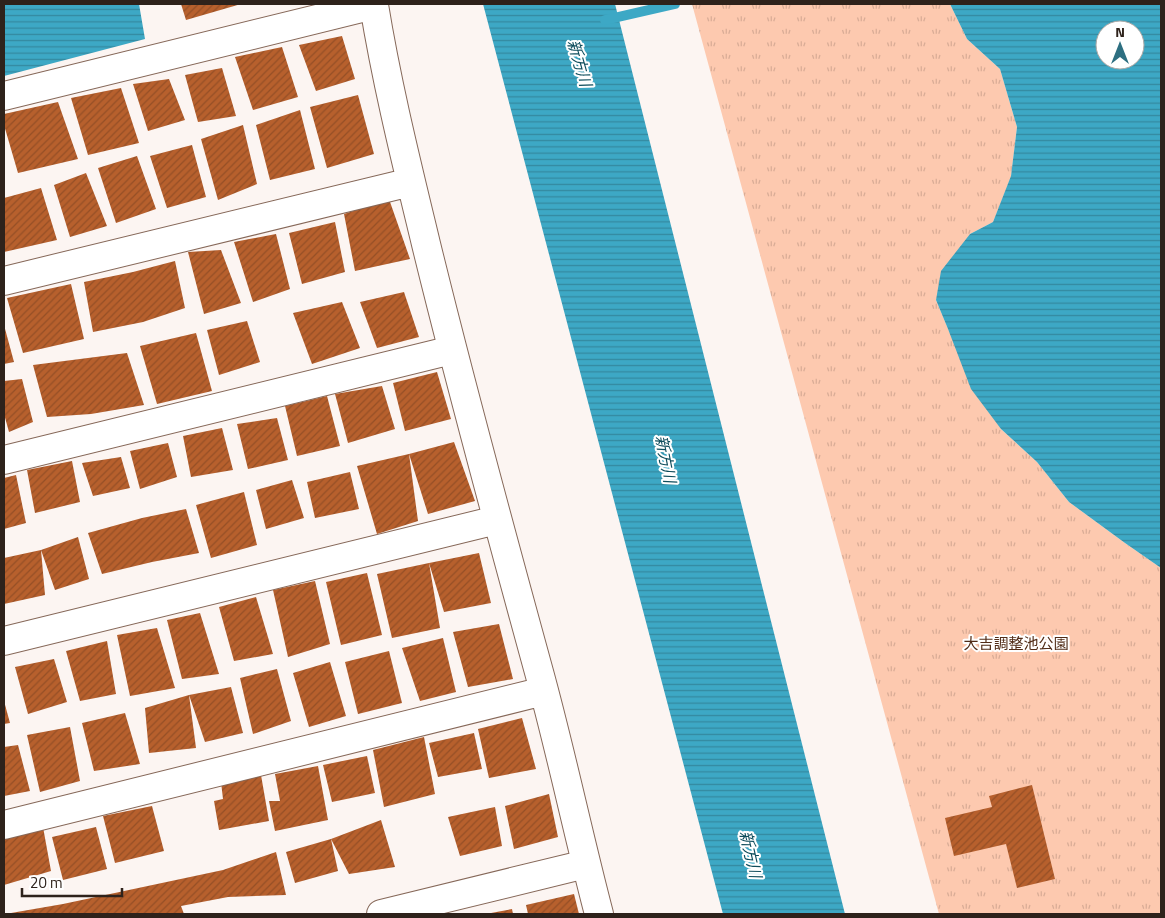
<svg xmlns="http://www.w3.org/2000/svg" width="1165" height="918" viewBox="0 0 1165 918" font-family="'Titillium Web','Noto Sans JP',sans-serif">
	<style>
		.park { fill: url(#park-tufts) }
		.water { fill: url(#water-rules); fill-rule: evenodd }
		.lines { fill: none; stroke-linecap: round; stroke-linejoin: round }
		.stream { stroke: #3da8c5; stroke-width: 10 }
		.building { fill: url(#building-hatch) }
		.minor-casing { stroke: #866859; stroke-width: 30 }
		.minor { stroke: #fff; stroke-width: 28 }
		.labels { text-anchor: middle; stroke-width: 4; stroke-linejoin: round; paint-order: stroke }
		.park-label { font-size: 15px; fill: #512c17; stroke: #fff }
		.water-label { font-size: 16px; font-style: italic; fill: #0f4d5c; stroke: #fff }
	</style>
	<defs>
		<pattern id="park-tufts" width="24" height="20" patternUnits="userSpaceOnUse" patternTransform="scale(1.25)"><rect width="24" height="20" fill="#fdc9af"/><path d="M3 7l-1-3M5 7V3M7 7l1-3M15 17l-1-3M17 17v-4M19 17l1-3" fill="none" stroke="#d9ac96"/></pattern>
		<pattern id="water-rules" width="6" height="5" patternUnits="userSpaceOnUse" patternTransform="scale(1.25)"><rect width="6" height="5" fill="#3da8c5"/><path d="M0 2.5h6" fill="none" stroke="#34889f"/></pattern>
		<pattern id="building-hatch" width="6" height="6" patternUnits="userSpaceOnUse" patternTransform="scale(1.25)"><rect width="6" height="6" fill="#b7602d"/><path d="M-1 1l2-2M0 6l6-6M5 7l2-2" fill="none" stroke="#954f26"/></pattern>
	</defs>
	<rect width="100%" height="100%" fill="#fcf5f2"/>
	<path class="park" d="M692,4H950L967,39L1000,69L1017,127L1011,177L993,222L970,234L936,300L948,329L1001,429L1037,462L1069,502L1125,543L1161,568V914H939Z"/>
	<path class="water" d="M4,4H139L145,39L4,76Z
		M483,4H615L845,914H723Z
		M950,4H1161V568L1125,543L1069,502L1037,462L1001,429L971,389L948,329L936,300L941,271L970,234L993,222L1011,176L1017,127L1000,69L967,39ZM1105,30H1135V60H1105Z"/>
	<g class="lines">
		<path class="stream" d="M605,20L675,4"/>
	</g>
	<path class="building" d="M181,4H241L186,20Z
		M342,36L355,79L316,91L299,45Z
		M282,47L298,97L253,110L235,57Z
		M222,68L236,116L198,122L185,75Z
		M169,79L185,120L148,131L133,84Z
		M121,88L139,143L88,155L71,98Z
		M358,95L374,154L327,168L310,107Z
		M58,102L78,159L18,173L4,125V114Z
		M300,110L315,169L270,180L256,125Z
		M243,125L257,184L218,200L201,139Z
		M192,145L206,197L167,208L150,156Z
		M137,156L156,209L116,223L98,168Z
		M86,173L107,226L70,237L54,185Z
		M41,188L57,240L4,252V198Z
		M389,199L410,259L355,271L344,214Z
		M335,222L345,272L302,284L289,233Z
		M276,234L290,289L253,302L234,242Z
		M221,250L241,303L204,314L188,252Z
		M175,261L185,308L143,322L93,332L84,282L133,272Z
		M71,284L84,339L23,353L7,298Z
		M404,292L419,337L377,348L360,302Z
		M342,302L360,348L312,364L293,313Z
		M247,321L260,362L219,375L207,330Z
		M4,325L14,362L4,364Z
		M196,333L212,391L157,404L140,346Z
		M127,353L144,405L91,414L47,417L33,365Z
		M437,372L451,419L405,431L393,383Z
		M22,379L33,422L9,432L4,414V381Z
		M382,386L395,429L348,443L335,394Z
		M327,396L340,446L297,456L285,406Z
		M277,418L288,460L248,469L237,424Z
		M222,428L233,470L191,477L183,436Z
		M454,442L475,501L428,514L409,454Z
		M168,443L177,477L140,489L130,451Z
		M409,454L418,521L377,534L357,466Z
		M121,457L130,488L93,496L82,463Z
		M72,461L80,502L35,513L27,470Z
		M350,472L359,509L315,518L307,482Z
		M16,475L26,523L4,529V478Z
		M292,480L304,518L266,529L256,490Z
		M244,492L257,545L211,558L196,505Z
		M186,509L199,553L152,562L102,574L88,533L142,518Z
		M78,537L89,579L55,590L41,550L45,595L4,604V558L41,550Z
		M479,553L491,603L444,612L429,563L440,628L392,638L377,574L429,563Z
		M367,573L382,635L341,645L326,582Z
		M315,581L330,644L288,657L273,590Z
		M256,597L273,654L234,661L219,607Z
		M200,613L219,674L182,679L167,620Z
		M499,624L513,679L468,687L453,632Z
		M157,628L175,688L130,696L117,635Z
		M443,638L456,692L420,701L402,648Z
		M107,641L116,694L80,701L66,651Z
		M389,651L402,703L358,714L345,662Z
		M54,659L67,702L28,714L15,667Z
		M330,662L346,716L309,727L293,673Z
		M277,669L291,721L253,734L240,678Z
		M231,687L243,733L205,742L189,695Z
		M189,695L196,748L149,753L145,708Z
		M4,701L10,723L4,724Z
		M125,713L140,764L94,771L82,723Z
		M522,718L536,769L489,778L478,729Z
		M70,727L80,781L40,792L27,735Z
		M474,733L482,769L438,777L429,743Z
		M424,737L435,794L384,807L373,750Z
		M18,745L30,791L4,796V747Z
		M367,756L375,793L332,802L323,765Z
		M318,766L328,820L275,831L269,801H280L275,774Z
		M261,775L269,821L219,830L214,801L223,799L221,782Z
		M1032,785L1055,879L1017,888L1006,844L954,856L945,818L992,807L989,796Z
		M549,794L558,837L514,849L505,806Z
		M152,806L164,851L115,863L103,816Z
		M495,807L502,846L460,856L448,817Z
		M381,820L395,867L349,874L331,839Z
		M43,827L51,871L4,885V838Z
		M96,827L107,869L63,880L52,837Z
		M331,839L338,871L295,883L286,852Z
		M276,852L286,895L228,897L181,906L184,914H11V913L63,904L223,870Z
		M574,894L579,914H528L526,905Z
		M512,909L513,914H491V913Z"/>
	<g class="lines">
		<defs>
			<path id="minor" d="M4,96L374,5C387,85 407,165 426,244C461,387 500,530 539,672C561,752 578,834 599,914
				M4,281L411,182
				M4,460L452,350
				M4,641L497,520
				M4,825L544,691
				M381,914L586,864"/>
		</defs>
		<use href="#minor" class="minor-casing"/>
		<use href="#minor" class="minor"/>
	</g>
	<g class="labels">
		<g class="park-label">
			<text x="1016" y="649">大吉調整池公園</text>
		</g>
		<g class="water-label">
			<text transform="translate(580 63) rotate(74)" y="6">新方川</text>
			<text transform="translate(666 459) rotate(79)" y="6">新方川</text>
			<text transform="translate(751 854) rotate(77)" y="6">新方川</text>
		</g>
	</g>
	<rect width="1165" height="918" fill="none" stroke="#2e221b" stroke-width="10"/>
	<g transform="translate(1120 45)"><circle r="24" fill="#ffffff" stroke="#aba7a4"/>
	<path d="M0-4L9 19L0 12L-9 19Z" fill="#2d6f81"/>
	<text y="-8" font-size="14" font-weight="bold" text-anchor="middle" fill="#2e221b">N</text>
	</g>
	<path d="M22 888v8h100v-8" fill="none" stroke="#2e221b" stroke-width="2.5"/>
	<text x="30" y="888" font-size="15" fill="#2e221b" stroke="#ffffff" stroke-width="4" paint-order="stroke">20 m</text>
</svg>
